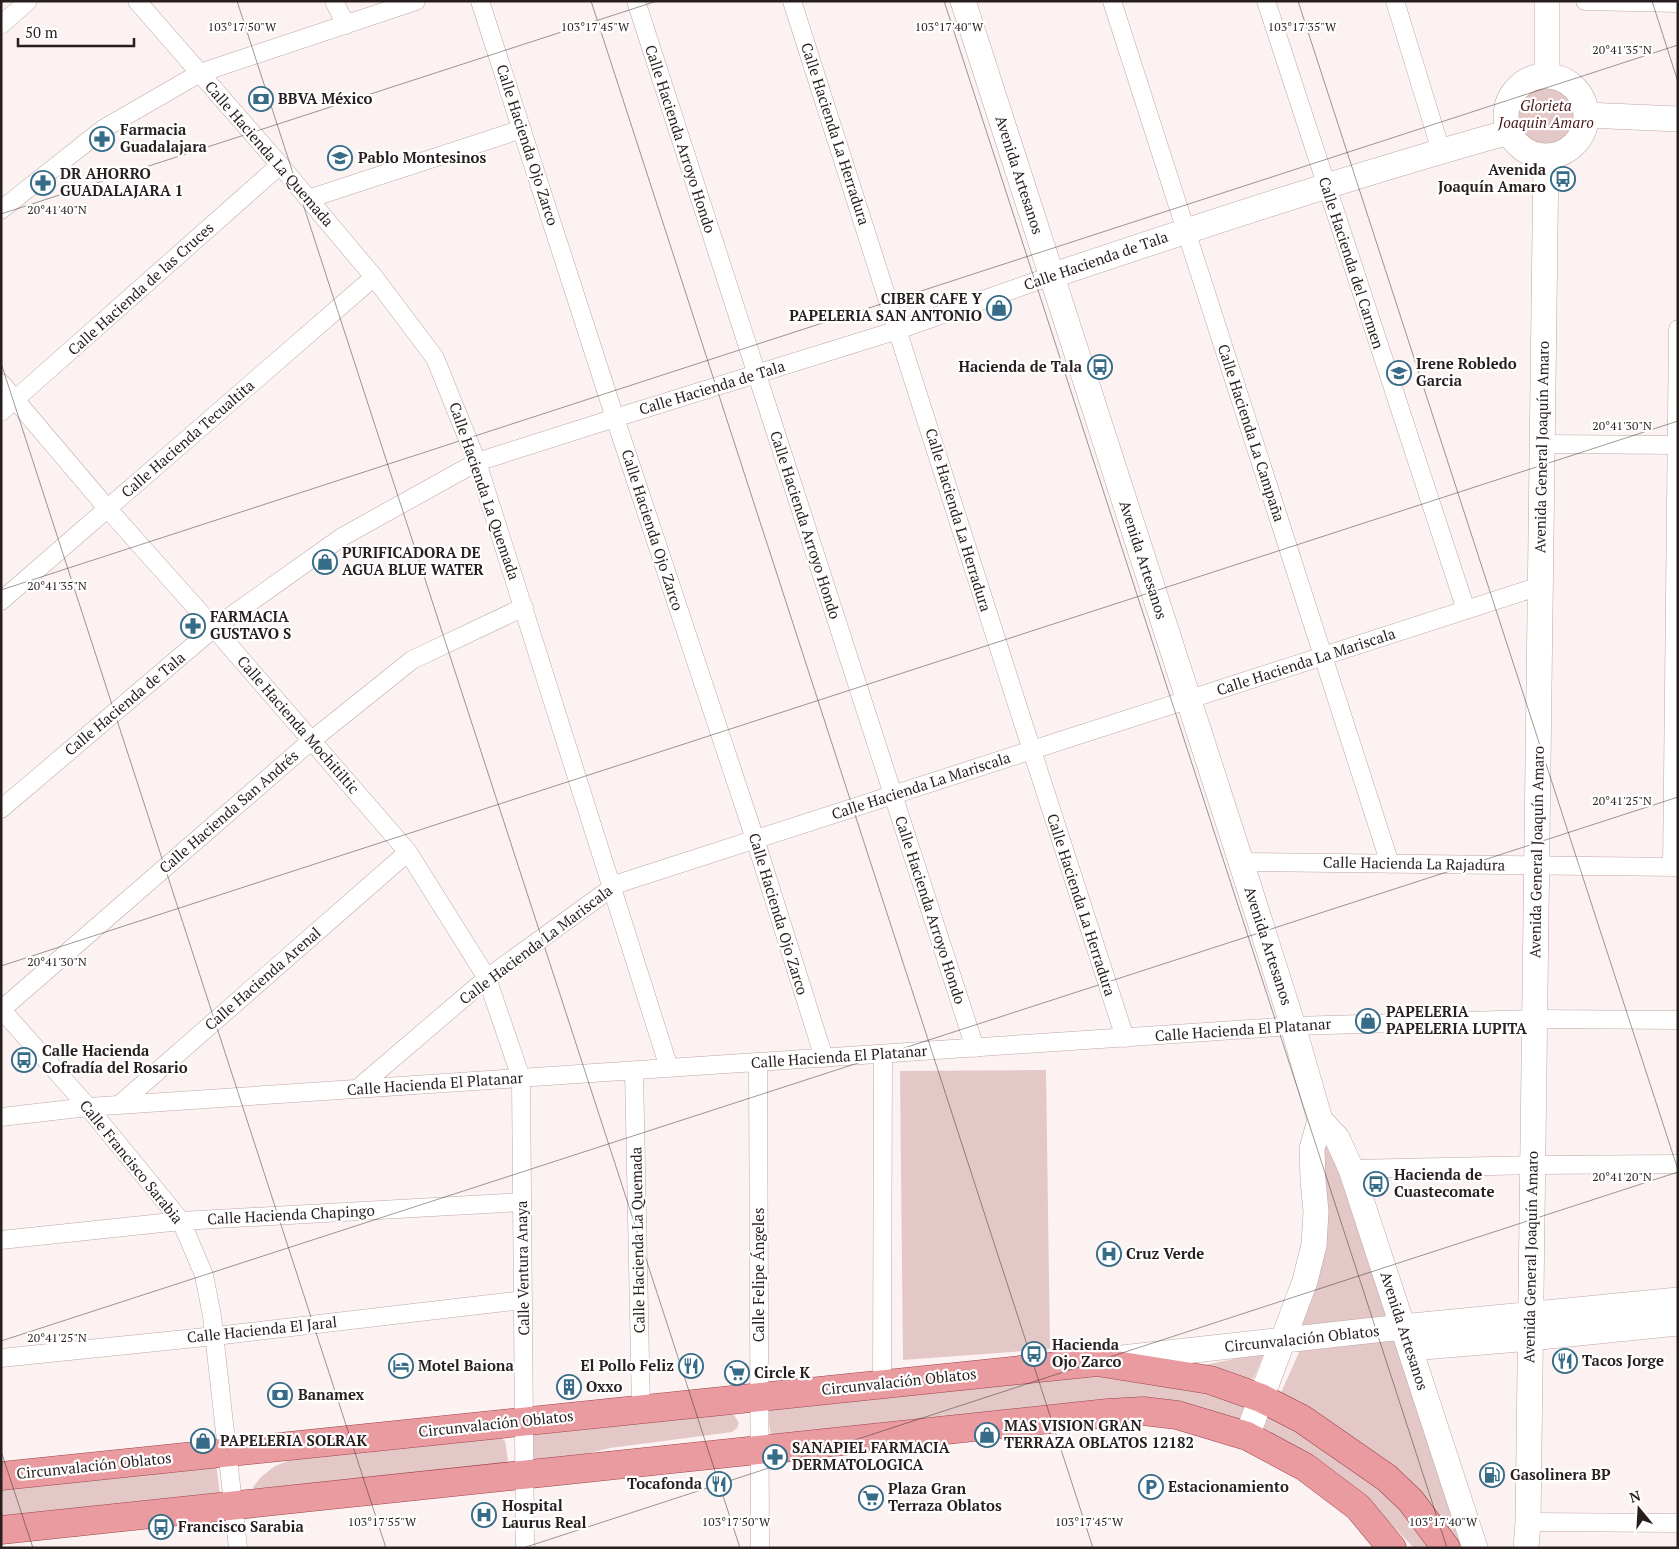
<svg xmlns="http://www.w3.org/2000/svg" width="1679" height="1549" viewBox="0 0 1679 1549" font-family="'PT Serif',serif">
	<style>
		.green { fill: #e4c8c8 }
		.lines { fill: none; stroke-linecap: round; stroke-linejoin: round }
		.street-casing { stroke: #bea6a5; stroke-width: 19 }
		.secondary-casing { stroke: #bea6a5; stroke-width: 26 }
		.primary-casing { stroke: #9c444a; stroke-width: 29 }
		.street { stroke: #fff; stroke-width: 18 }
		.secondary { stroke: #fff; stroke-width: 25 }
		.primary { stroke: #e99ba0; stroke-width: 28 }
		.ticks { fill: none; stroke: #281e1e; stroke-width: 1; stroke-opacity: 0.45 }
		.labels { text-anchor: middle; stroke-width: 4.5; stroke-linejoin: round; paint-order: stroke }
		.poi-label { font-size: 15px; font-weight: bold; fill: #281e1e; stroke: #fff; text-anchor: start }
		.park-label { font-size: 15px; font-style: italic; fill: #4a1b1e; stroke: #fff }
		.street-label { font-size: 15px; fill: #281e1e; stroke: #fff }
		.ticks-label { font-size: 12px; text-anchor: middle; fill: #281e1e; stroke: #fff; stroke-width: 4.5; stroke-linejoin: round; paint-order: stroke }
	</style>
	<rect width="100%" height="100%" fill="#fdf2f2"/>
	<path class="green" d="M1509 115a36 36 0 1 1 72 0a36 36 0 1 1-72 0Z
		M1046,1070L1050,1349L903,1360L900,1071Z
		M1320,1133L1344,1180L1391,1319L1299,1329L1318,1280L1327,1240L1326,1205Z
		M1397,1339L1468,1548H1459L1279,1397L1301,1348Z
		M1264,1353L1254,1378L1248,1379L1204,1365Z
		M1105,1369L1250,1402L1243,1424L1221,1417L771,1436L766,1404Z
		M1264,1408L1356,1464L1438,1548H1414L1372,1504L1254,1433Z
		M727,1414L734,1415L739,1423L737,1428L732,1432L610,1448L582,1455L531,1461L530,1435Z
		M498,1436L505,1441L508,1460L505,1463L255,1489L253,1487L261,1477L275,1466L319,1449Z
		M216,1463L220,1495L1,1518V1484Z"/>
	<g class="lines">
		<defs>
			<path id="street" d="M137,1L280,165L374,277L435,358L477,462L669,1068
				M334,1L346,25
				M480,1L615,418L755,839L824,1058
				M636,1L975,1048
				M792,1C904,347 1012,693 1125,1038
				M1112,1L1390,864
				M1266,1L1466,610
				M1395,1L1441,151
				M1585,1L1678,3
				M1,25L28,1
				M308,199L522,129
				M1,210L103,129L200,73L416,1
				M1,383L107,508L214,628L408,852L487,978L521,1078L525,1548
				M1,412L280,165
				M1542,444L1678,445
				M1,601L374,277
				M1,809L214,628L342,537L477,462L615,418L898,330L1051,276
				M1241,862L1678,867
				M1672,867L1678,329
				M1,1009L88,1107L181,1221L204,1275L212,1316L238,1548
				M1,1010L312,740L412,660L524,607
				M758,1062L760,1548
				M634,1071L641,1409
				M357,1089L487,978L617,884L1540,586
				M119,1105L408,852
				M1,1117L88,1107L1293,1026L1536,1019L1678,1020
				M1351,1169L1532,1165L1678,1164
				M1,1240L181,1221L522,1202
				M1,1358L215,1336L523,1300
				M882,1384L883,1054
				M1528,1522L1678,1523"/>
			<path id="secondary" d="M963,1L1241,862L1293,1026L1320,1120L1337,1138L1351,1169L1475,1548
				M1547,1V75
				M1506 116a40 40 0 1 1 80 0a40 40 0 1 1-80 0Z
				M1586,115L1678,119
				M1051,276C1203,225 1355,175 1509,132
				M1411,1348L1530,1338L1678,1323
				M1113,1359L1402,1327L1678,1300
				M1247,1436L1305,1281L1314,1245L1316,1212L1313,1180L1312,1149L1320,1120
				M1526,1548L1528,1522L1546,156"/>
			<path id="primary" d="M1,1476L1097,1362L1210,1380L1261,1398L1302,1419L1387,1478L1411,1501L1446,1548
				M1,1530L1108,1413L1143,1411L1177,1415L1247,1436L1305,1467L1358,1507L1392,1548"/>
		</defs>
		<use href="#street" class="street-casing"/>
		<use href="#secondary" class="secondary-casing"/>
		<use href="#primary" class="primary-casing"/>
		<use href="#street" class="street"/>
		<use href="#secondary" class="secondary"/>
		<use href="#primary" class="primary"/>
	</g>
	<path class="ticks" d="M237,1L740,1548M591,1L1093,1548M944,1L1447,1548M1298,1L1678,1170M1652,1L1678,82M1,214L657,1M1,363L386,1548M1,590L1678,45M1,966L1678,421M1,1341L1678,797M1,1451L33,1548M523,1548L1678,1172"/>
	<defs>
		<symbol id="bank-ring" viewBox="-11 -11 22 22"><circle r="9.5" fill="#fff" stroke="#366c87" stroke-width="1.5"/><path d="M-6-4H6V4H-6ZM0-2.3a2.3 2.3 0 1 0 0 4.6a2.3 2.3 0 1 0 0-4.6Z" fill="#366c87"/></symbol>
		<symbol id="pharmacy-ring" viewBox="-11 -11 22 22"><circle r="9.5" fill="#fff" stroke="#366c87" stroke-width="1.5"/><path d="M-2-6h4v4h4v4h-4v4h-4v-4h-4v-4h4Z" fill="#366c87"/></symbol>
		<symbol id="school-ring" viewBox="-11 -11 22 22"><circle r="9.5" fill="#fff" stroke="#366c87" stroke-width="1.5"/><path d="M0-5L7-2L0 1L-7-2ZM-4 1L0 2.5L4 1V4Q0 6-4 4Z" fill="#366c87"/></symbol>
		<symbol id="bus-ring" viewBox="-11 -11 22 22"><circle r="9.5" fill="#fff" stroke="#366c87" stroke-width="1.5"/><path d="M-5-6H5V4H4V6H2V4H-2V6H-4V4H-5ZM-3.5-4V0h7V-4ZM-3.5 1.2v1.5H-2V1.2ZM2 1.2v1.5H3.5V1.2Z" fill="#366c87"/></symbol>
		<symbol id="shop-ring" viewBox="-11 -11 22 22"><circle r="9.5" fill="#fff" stroke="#366c87" stroke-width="1.5"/><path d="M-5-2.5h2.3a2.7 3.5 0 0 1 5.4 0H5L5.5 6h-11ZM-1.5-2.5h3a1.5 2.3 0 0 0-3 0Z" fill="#366c87"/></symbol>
		<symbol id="hospital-ring" viewBox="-11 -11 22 22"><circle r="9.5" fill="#fff" stroke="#366c87" stroke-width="1.5"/><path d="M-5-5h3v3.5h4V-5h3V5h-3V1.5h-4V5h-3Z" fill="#366c87"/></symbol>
		<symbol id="restaurant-ring" viewBox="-11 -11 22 22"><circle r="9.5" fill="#fff" stroke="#366c87" stroke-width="1.5"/><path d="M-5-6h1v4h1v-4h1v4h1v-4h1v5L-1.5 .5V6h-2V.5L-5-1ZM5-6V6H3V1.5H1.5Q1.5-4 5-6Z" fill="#366c87"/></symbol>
		<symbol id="hotel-ring" viewBox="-11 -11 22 22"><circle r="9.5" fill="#fff" stroke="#366c87" stroke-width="1.5"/><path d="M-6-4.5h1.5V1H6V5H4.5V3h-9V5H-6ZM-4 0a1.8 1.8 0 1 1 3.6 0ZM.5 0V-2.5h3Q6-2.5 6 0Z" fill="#366c87"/></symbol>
		<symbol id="supermarket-ring" viewBox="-11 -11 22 22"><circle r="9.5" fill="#fff" stroke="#366c87" stroke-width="1.5"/><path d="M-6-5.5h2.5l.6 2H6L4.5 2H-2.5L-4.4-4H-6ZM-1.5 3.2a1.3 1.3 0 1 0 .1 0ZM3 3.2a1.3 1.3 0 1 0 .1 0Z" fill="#366c87"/></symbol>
		<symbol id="building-ring" viewBox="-11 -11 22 22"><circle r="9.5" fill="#fff" stroke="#366c87" stroke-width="1.5"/><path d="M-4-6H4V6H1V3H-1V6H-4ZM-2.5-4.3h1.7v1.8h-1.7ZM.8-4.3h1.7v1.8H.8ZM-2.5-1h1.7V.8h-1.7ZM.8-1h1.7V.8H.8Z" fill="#366c87"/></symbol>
		<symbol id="fuel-ring" viewBox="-11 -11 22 22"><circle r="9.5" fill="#fff" stroke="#366c87" stroke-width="1.5"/><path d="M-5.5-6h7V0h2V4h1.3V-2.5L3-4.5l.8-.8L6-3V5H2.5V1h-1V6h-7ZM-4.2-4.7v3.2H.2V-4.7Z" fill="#366c87"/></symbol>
		<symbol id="parking-ring" viewBox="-11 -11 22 22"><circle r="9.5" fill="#fff" stroke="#366c87" stroke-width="1.5"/><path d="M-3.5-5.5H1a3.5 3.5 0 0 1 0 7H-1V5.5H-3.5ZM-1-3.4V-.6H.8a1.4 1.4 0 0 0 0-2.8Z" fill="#366c87"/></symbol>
	</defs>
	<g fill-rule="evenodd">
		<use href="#bank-ring" x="247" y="85" width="28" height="28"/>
		<use href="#pharmacy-ring" x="88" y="125" width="28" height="28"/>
		<use href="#school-ring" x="326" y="144" width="28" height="28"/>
		<use href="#bus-ring" x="1549" y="165" width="28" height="28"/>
		<use href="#pharmacy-ring" x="29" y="169" width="28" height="28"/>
		<use href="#shop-ring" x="985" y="294" width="28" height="28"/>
		<use href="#bus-ring" x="1086" y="353" width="28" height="28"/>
		<use href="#school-ring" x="1385" y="359" width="28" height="28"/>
		<use href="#shop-ring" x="311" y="548" width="28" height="28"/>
		<use href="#pharmacy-ring" x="179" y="612" width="28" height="28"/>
		<use href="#shop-ring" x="1354" y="1007" width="28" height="28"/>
		<use href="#bus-ring" x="10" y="1046" width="28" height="28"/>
		<use href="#bus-ring" x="1362" y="1170" width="28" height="28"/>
		<use href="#hospital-ring" x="1095" y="1240" width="28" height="28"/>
		<use href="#bus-ring" x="1020" y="1340" width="28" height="28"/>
		<use href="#restaurant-ring" x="1551" y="1347" width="28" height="28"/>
		<use href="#hotel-ring" x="387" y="1352" width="28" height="28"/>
		<use href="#restaurant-ring" x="677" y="1352" width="28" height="28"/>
		<use href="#supermarket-ring" x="723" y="1359" width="28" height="28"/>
		<use href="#building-ring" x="555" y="1373" width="28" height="28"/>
		<use href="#bank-ring" x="266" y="1381" width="28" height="28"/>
		<use href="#shop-ring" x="973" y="1421" width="28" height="28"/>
		<use href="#shop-ring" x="189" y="1427" width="28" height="28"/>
		<use href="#pharmacy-ring" x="761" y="1443" width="28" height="28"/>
		<use href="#fuel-ring" x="1478" y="1461" width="28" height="28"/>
		<use href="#restaurant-ring" x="705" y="1470" width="28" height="28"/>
		<use href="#parking-ring" x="1137" y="1473" width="28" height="28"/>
		<use href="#supermarket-ring" x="857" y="1484" width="28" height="28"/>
		<use href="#hospital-ring" x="470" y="1501" width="28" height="28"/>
		<use href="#bus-ring" x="147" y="1513" width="28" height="28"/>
	</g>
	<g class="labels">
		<g class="poi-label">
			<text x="278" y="104">BBVA México</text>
			<text x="120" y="135">Farmacia<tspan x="120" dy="17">Guadalajara</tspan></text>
			<text x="358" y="163">Pablo Montesinos</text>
			<text x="1546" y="175" text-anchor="end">Avenida<tspan x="1546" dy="17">Joaquín Amaro</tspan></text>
			<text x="60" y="179">DR AHORRO<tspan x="60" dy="17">GUADALAJARA 1</tspan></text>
			<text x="982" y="304" text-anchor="end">CIBER CAFE Y<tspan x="982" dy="17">PAPELERIA SAN ANTONIO</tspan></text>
			<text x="1416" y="369">Irene Robledo<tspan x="1416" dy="17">Garcia</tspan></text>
			<text x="1082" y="372" text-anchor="end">Hacienda de Tala</text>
			<text x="342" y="558">PURIFICADORA DE<tspan x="342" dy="17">AGUA BLUE WATER</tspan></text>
			<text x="210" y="622">FARMACIA<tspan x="210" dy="17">GUSTAVO S</tspan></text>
			<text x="1386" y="1017">PAPELERIA<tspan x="1386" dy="17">PAPELERIA LUPITA</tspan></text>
			<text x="42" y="1056">Calle Hacienda<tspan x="42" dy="17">Cofradía del Rosario</tspan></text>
			<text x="1394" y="1180">Hacienda de<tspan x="1394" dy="17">Cuastecomate</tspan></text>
			<text x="1126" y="1259">Cruz Verde</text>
			<text x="1052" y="1350">Hacienda<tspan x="1052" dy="17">Ojo Zarco</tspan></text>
			<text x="1582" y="1366">Tacos Jorge</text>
			<text x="418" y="1371">Motel Baiona</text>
			<text x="674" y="1371" text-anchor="end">El Pollo Feliz</text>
			<text x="754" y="1378">Circle K</text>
			<text x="586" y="1392">Oxxo</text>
			<text x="298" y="1400">Banamex</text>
			<text x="1004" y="1431">MAS VISION GRAN<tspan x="1004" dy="17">TERRAZA OBLATOS 12182</tspan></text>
			<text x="220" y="1446">PAPELERIA SOLRAK</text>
			<text x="792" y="1453">SANAPIEL FARMACIA<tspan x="792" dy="17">DERMATOLOGICA</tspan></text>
			<text x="1510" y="1480">Gasolinera BP</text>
			<text x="702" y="1489" text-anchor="end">Tocafonda</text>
			<text x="1168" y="1492">Estacionamiento</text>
			<text x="888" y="1494">Plaza Gran<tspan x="888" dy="17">Terraza Oblatos</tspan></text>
			<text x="502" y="1511">Hospital<tspan x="502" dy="17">Laurus Real</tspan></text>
			<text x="178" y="1532">Francisco Sarabia</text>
		</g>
		<g class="park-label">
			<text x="1546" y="111">Glorieta<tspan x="1546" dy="17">Joaquin Amaro</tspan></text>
		</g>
		<g class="street-label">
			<text transform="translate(835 134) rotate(72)" y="5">Calle Hacienda La Herradura</text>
			<text transform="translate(680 139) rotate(72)" y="5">Calle Hacienda Arroyo Hondo</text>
			<text transform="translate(527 145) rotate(72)" y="5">Calle Hacienda Ojo Zarco</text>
			<text transform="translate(269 154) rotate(49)" y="5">Calle Hacienda La Quemada</text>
			<text transform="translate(1019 175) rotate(72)" y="5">Avenida Artesanos</text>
			<text transform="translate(1096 261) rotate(-19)" y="5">Calle Hacienda de Tala</text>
			<text transform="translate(1351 263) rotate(72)" y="5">Calle Hacienda del Carmen</text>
			<text transform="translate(141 289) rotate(-42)" y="5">Calle Hacienda de las Cruces</text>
			<text transform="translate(712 388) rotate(-17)" y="5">Calle Hacienda de Tala</text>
			<text transform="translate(1251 433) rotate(72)" y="5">Calle Hacienda La Campaña</text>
			<text transform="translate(188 439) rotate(-41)" y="5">Calle Hacienda Tecualtita</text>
			<text transform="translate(1542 447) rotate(-89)" y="5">Avenida General Joaquín Amaro</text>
			<text transform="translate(484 491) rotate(71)" y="5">Calle Hacienda La Quemada</text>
			<text transform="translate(958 520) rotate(73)" y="5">Calle Hacienda La Herradura</text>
			<text transform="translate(805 525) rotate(72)" y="5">Calle Hacienda Arroyo Hondo</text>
			<text transform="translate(652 530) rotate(72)" y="5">Calle Hacienda Ojo Zarco</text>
			<text transform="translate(1143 560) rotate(72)" y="5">Avenida Artesanos</text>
			<text transform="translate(1306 662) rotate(-18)" y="5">Calle Hacienda La Mariscala</text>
			<text transform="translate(125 704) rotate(-40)" y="5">Calle Hacienda de Tala</text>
			<text transform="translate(298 725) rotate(49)" y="5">Calle Hacienda Mochitiltic</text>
			<text transform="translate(921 786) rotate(-18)" y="5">Calle Hacienda La Mariscala</text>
			<text transform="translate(229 812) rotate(-41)" y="5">Calle Hacienda San Andrés</text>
			<text transform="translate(1537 852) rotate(-89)" y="5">Avenida General Joaquín Amaro</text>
			<text transform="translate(1414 864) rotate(1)" y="5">Calle Hacienda La Rajadura</text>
			<text transform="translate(1081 905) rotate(72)" y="5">Calle Hacienda La Herradura</text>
			<text transform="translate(930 910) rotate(72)" y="5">Calle Hacienda Arroyo Hondo</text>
			<text transform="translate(778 914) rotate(73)" y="5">Calle Hacienda Ojo Zarco</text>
			<text transform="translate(536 945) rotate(-37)" y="5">Calle Hacienda La Mariscala</text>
			<text transform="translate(1268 946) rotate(72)" y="5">Avenida Artesanos</text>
			<text transform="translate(263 979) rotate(-41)" y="5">Calle Hacienda Arenal</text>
			<text transform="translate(1243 1030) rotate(-4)" y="5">Calle Hacienda El Platanar</text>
			<text transform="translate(839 1057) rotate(-4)" y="5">Calle Hacienda El Platanar</text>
			<text transform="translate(435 1084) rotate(-4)" y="5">Calle Hacienda El Platanar</text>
			<text transform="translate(131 1162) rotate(51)" y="5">Calle Francisco Sarabia</text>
			<text transform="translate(291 1215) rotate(-3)" y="5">Calle Hacienda Chapingo</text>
			<text transform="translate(638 1240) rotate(-91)" y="5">Calle Hacienda La Quemada</text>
			<text transform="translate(1531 1257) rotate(-89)" y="5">Avenida General Joaquín Amaro</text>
			<text transform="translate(523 1268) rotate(-91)" y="5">Calle Ventura Anaya</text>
			<text transform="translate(759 1275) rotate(-90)" y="5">Calle Felipe Ángeles</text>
			<text transform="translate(262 1330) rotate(-6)" y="5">Calle Hacienda El Jaral</text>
			<text transform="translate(1404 1331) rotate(72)" y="5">Avenida Artesanos</text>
			<text transform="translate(1302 1339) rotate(-6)" y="5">Circunvalación Oblatos</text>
			<text transform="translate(899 1382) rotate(-6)" y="5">Circunvalación Oblatos</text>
			<text transform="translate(496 1424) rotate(-6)" y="5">Circunvalación Oblatos</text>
			<text transform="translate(94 1466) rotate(-6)" y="5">Circunvalación Oblatos</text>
		</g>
	</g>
	<g class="ticks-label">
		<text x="242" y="31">103°17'50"W</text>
		<text x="595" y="31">103°17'45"W</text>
		<text x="949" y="31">103°17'40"W</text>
		<text x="1302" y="31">103°17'35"W</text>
		<text x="1622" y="54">20°41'35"N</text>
		<text x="57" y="214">20°41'40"N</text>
		<text x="1622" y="430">20°41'30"N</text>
		<text x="57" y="590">20°41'35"N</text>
		<text x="1622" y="805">20°41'25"N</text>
		<text x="57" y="966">20°41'30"N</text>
		<text x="1622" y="1181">20°41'20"N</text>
		<text x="57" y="1342">20°41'25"N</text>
		<text x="382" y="1526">103°17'55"W</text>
		<text x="736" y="1526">103°17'50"W</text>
		<text x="1089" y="1526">103°17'45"W</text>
		<text x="1443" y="1526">103°17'40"W</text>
	</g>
	<rect width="1679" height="1549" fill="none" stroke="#281e1e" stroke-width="5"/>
	<g transform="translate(1639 1509) rotate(342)" stroke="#ffffff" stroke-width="4" paint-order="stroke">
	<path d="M0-4L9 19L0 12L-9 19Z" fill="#281e1e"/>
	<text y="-8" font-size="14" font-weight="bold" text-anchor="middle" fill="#281e1e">N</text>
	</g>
	<path d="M18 38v8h116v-8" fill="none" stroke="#281e1e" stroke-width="2.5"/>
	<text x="25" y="38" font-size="15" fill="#281e1e" stroke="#ffffff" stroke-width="4" paint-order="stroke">50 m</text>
</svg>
